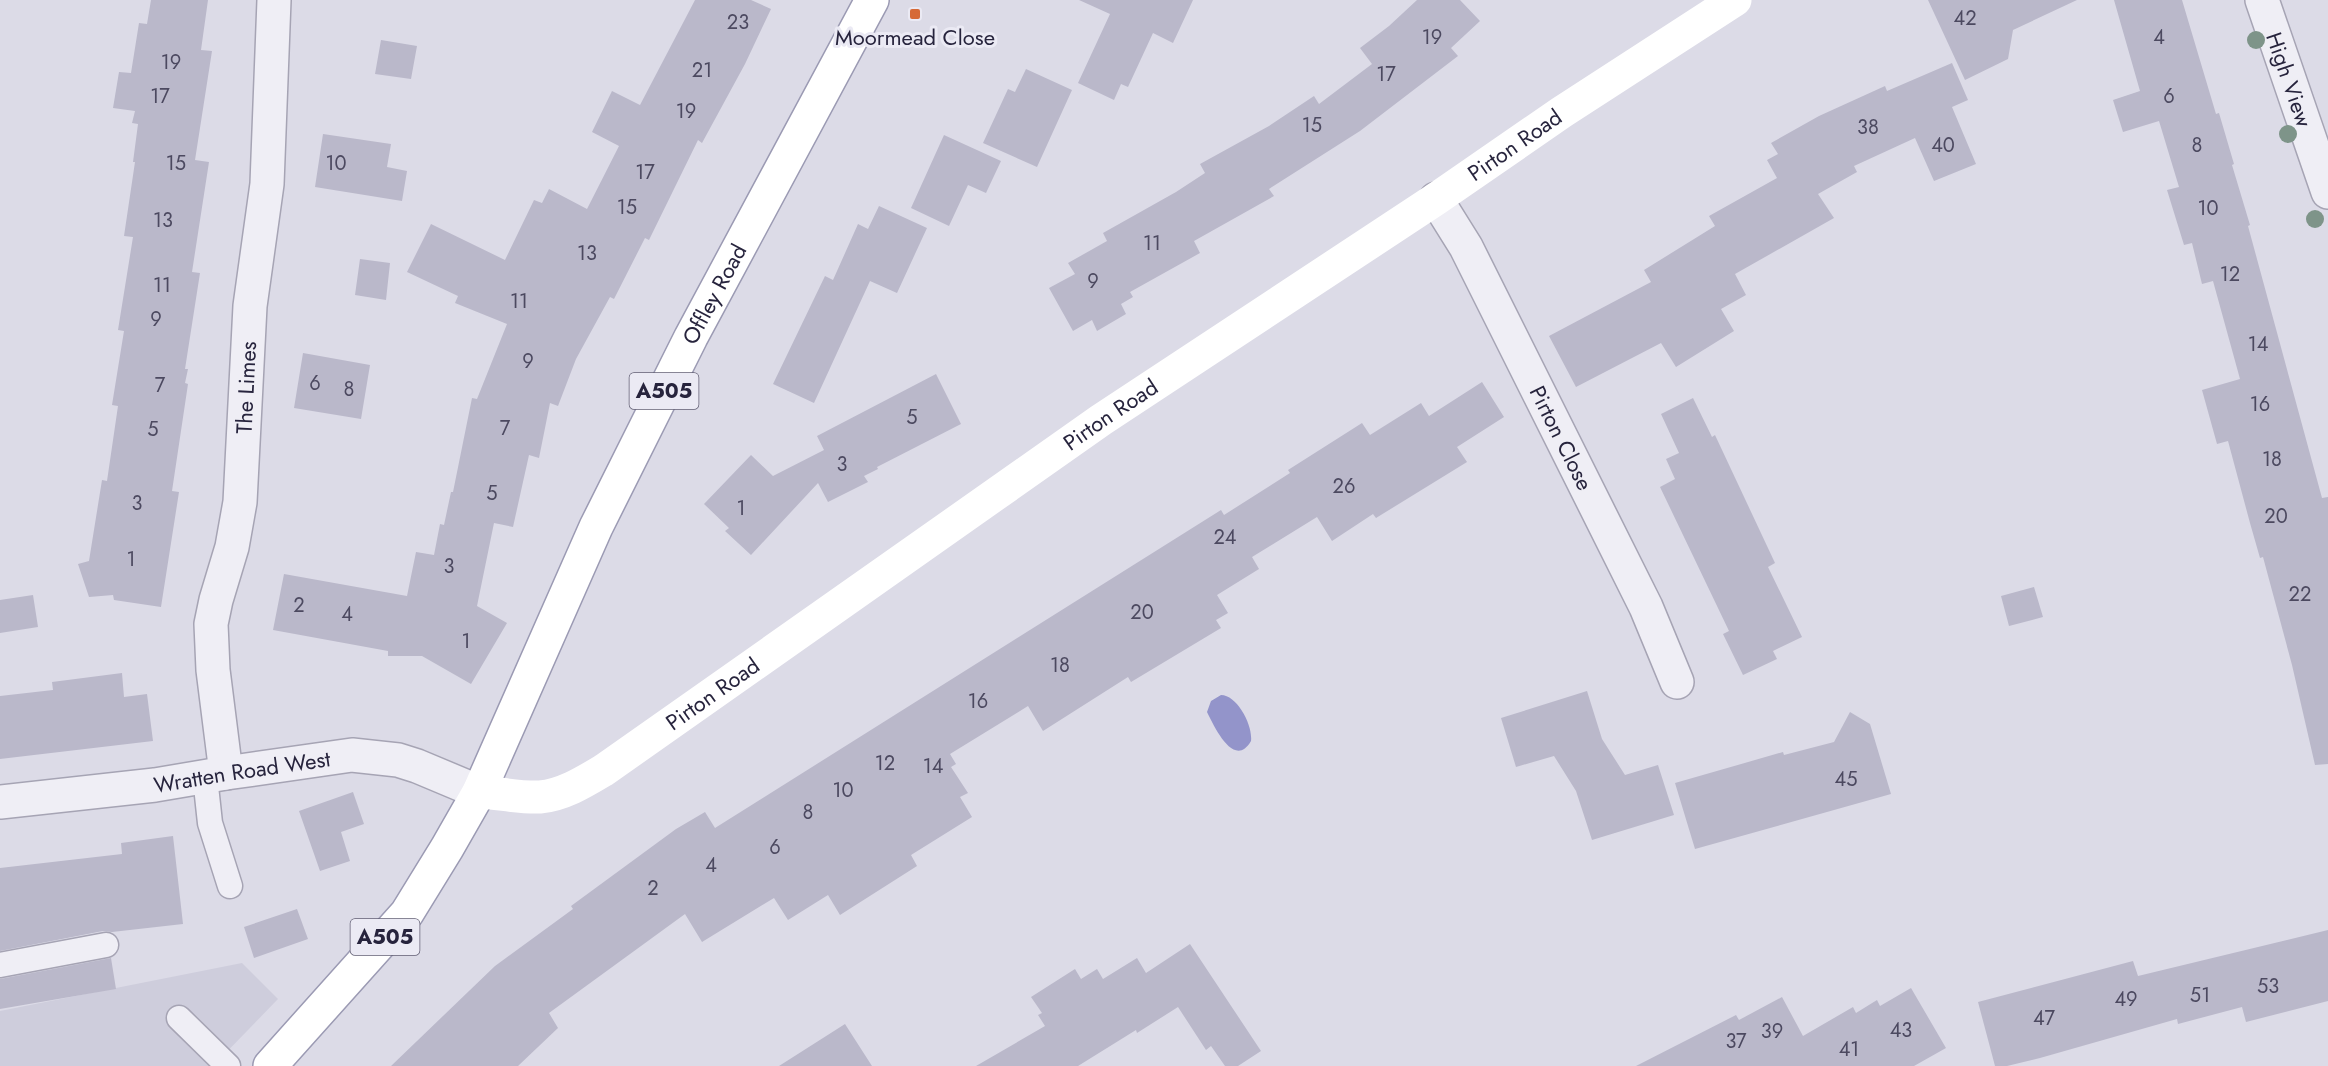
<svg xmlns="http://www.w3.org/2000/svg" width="2328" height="1066" viewBox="0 0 2328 1066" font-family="Jost,sans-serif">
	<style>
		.built { fill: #cecddc }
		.water { fill: #9394ca }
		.building { fill: #bab8ca }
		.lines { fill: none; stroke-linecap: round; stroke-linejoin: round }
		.service-casing { stroke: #a6a4b4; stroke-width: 27 }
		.minor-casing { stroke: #a6a4b4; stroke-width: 36 }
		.primary-casing { stroke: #9b9ab3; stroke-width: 36 }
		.service { stroke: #efeef5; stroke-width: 24 }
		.minor { stroke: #efeef5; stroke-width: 33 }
		.secondary { stroke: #fff; stroke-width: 33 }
		.primary { stroke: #fff; stroke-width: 33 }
		.tree { fill: #7e9489 }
		.poi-dot { fill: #d66936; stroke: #ebeaf4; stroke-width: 2 }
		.labels { text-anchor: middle; stroke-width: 6; stroke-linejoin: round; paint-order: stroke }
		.number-label { font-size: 20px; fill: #4c4960 }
		.shield { fill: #ebeaf4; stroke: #625f74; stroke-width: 1.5 }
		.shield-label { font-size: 21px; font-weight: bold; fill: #27243d }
		.poi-label { font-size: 22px; fill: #27243d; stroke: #ebeaf4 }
		.street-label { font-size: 22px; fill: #27243d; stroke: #ebeaf4 }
	</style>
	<rect width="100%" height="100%" fill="#dcdbe7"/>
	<path class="built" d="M242,963L278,999L213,1066H0V1011Z"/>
	<path class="water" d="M1221,695C1237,695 1253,725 1251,741C1234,770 1214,726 1207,712L1211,701Z"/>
	<path class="building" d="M151,0H208L201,50L212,51L195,160L209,162L192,272L200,273L185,369H188L185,383L188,384L172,491L179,492L161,607L114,600L113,595L89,597L78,564L89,561L102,480L107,481L118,406L112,405L124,331L118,330L133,237L124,236L135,162H133L138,124L132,123L135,111L113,108L119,72L131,73L139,23L147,24Z
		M695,0H751L771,9L745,64L702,143L698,140L649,240L645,238L614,299L610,297L576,359L558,406L550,403L539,458L529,455L513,527L494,523L477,606L507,623L471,684L422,656H388V651L273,630L284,574L407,596L416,552L434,555L440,524L444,525L451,492H453L472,398L477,399L507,324L455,303L458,296L407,272L431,224L505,260L534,200L542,203L549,189L587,209L619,146L592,132L612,91L640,105Z
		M1079,0H1193L1173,43L1153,33L1128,87L1121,84L1114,100L1078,83L1110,14Z
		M1417,0H1460L1480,21L1451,48L1458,56L1360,131L1269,189L1274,196L1194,241L1200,253L1130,292L1133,297L1121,304L1126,314L1097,331L1092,320L1073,331L1049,288L1075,274L1068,263L1107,241L1103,233L1176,192L1205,173L1200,164L1269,126L1314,96L1319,104L1372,64L1360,48L1389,26Z
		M1928,0H2077L2013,30L2008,59L1965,80Z
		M2114,0H2182L2216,114L2219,113L2234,164L2232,165L2250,225L2248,226L2322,498L2328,497V764L2315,765L2292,665L2263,557L2260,558L2250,523L2228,441L2217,444L2202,390L2240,379L2213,281L2202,284L2192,243L2184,245L2167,190L2179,187L2159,121L2123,132L2113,100L2140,91Z
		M381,40L417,46L411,79L375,74Z
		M1952,63L1968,100L1952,107L1976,164L1934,181L1915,138L1854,166L1857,172L1818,194L1834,218L1735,274L1746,295L1721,309L1734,331L1676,367L1661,343L1576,387L1549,336L1651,282L1644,270L1715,226L1709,216L1777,178L1767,160L1778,154L1771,143L1819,116L1885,86L1887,91Z
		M1026,69L1072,90L1037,167L983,143L1008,89L1015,92Z
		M323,134L391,144L387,167L407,171L402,201L315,187Z
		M944,135L1001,161L986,193L968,185L949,226L911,208Z
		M879,206L927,228L897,293L870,281L814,403L773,384L825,276L833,280L858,224L868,229Z
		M360,259L390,263L386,300L355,295Z
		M303,353L370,365L361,419L294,408Z
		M936,374L961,424L877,467L878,469L864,476L868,482L828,502L818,483L751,555L725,531L729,528L704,504L751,455L773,476L824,450L817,436Z
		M1482,382L1504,417L1457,447L1467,462L1376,518L1373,514L1332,541L1317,517L1252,557L1259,569L1217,595L1228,613L1216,620L1221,628L1131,682L1128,677L1043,731L1028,706L950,754L956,764L951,767L968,793L960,797L972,817L911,855L917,866L840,915L828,895L788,920L774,898L702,942L685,914L549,1013L558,1028L518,1066H391L495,966L573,909L571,906L676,829L705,812L715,828L1221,510L1224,515L1290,473L1288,470L1362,423L1370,435L1421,403L1429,416Z
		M1693,398L1712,437L1715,435L1775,563L1768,567L1802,637L1773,651L1777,659L1743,675L1723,634L1729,631L1660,487L1675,479L1666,459L1679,453L1661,414Z
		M2034,587L2043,617L2009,626L2001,596Z
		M33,595L38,627L0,633V600Z
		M122,673L124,697L147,694L153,741L0,759V696L53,690L52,682Z
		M1587,691L1602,739L1625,775L1658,765L1674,815L1592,840L1576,791L1554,756L1516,767L1501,718Z
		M1850,712L1870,724L1891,794L1695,849L1675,783L1783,752L1784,755L1834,742Z
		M353,792L364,824L341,832L350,861L320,871L299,811Z
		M173,836L183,924L112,932L103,931L0,951V868L122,854L121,843Z
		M297,909L308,939L254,958L244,927Z
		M2328,930V1001L2246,1022L2242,1007L2178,1024L2177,1019L2040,1058L2007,1066H1995L1978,1002L2133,961L2138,976Z
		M1190,944L1261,1051L1238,1066H1225L1211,1046L1206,1050L1178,1007L1137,1033L1136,1030L1078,1066H976L1045,1026L1038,1015L1042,1013L1031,997L1075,969L1081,979L1097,969L1103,979L1137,958L1146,973Z
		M111,958L116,989L0,1009V979Z
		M1911,988L1946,1048L1914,1066H1636L1736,1015L1739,1020L1782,997L1803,1036L1853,1007L1856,1013L1877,1000L1880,1006Z
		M845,1024L872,1066H779Z"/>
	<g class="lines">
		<defs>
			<path id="service" d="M205,777L210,823L230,886
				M0,965L106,945
				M179,1018L228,1066"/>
			<g id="minor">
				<path id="s1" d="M2262,0L2328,192"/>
				<path id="s2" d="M1436,199L1466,247L1646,607L1677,682"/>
				<path id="s3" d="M226,773L213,670L211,624L216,600L232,547L240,502L250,306L267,184L274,0"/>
				<path id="s4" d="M0,802L155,785L226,773L352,755L398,760L417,766L479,792"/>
			</g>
			<g id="primary">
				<path id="s6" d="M270,1066L407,913L447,848L479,792L596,527L691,337L872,0"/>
			</g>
		</defs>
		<use href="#service" class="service-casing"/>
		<use href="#minor" class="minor-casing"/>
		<use href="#primary" class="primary-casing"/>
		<use href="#service" class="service"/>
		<use href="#minor" class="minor"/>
		<path class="secondary" id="s5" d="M479,792C499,793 520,798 540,797C563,795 584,782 604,770L1101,420L1436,199L1562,112L1735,0"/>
		<use href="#primary" class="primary"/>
	</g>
	<g class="tree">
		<circle cx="2256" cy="40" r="9"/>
		<circle cx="2288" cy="134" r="9"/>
		<circle cx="2315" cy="219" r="9"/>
	</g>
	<rect class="poi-dot" x="909" y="8" width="12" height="12" rx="3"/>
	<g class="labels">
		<g class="number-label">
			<text x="1965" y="25">42</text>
			<text x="738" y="29">23</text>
			<text x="1432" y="44">19</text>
			<text x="2159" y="44">4</text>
			<text x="171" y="69">19</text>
			<text x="702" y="77">21</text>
			<text x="1386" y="81">17</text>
			<text x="160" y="103">17</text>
			<text x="2169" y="103">6</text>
			<text x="686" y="118">19</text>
			<text x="1312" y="132">15</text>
			<text x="1868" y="134">38</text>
			<text x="1943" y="152">40</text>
			<text x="2197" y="152">8</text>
			<text x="176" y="170">15</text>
			<text x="336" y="170">10</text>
			<text x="645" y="179">17</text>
			<text x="627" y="214">15</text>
			<text x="2208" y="215">10</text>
			<text x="163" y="227">13</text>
			<text x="1152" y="250">11</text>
			<text x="587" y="260">13</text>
			<text x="2230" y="281">12</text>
			<text x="1093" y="288">9</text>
			<text x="162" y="292">11</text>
			<text x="519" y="308">11</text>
			<text x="156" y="326">9</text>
			<text x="2258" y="351">14</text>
			<text x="528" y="368">9</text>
			<text x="315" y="390">6</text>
			<text x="160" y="392">7</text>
			<text x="349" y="396">8</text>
			<text x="2260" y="411">16</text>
			<text x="912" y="424">5</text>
			<text x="505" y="435">7</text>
			<text x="153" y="436">5</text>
			<text x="2272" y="466">18</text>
			<text x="842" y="471">3</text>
			<text x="1344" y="493">26</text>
			<text x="492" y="500">5</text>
			<text x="137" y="510">3</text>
			<text x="741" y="515">1</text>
			<text x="2276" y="523">20</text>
			<text x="1225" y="544">24</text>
			<text x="131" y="566">1</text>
			<text x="449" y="573">3</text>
			<text x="2300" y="601">22</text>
			<text x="299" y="612">2</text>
			<text x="1142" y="619">20</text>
			<text x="347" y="621">4</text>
			<text x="466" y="648">1</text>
			<text x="1060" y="672">18</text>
			<text x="978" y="708">16</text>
			<text x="885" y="770">12</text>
			<text x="933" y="773">14</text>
			<text x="1846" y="786">45</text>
			<text x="843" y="797">10</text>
			<text x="808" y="819">8</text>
			<text x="775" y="854">6</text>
			<text x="711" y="872">4</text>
			<text x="653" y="895">2</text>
			<text x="2268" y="993">53</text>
			<text x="2200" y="1002">51</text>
			<text x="2126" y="1006">49</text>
			<text x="2044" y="1025">47</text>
			<text x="1901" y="1037">43</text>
			<text x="1772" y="1038">39</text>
			<text x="1736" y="1048">37</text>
			<text x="1849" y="1056">41</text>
		</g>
		<g class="shield">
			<rect x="629.5" y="373" width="69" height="36" rx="4.5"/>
			<rect x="350.5" y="919" width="69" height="36" rx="4.5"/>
		</g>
		<g class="shield-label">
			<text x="664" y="398">A505</text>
			<text x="385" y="944">A505</text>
		</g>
		<g class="poi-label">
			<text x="915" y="45">Moormead Close</text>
		</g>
		<g class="street-label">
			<text dy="8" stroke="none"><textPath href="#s1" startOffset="84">High View</textPath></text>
			<text dy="8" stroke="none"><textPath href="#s5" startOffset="1236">Pirton Road</textPath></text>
			<text dy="8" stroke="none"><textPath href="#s6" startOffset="897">Offley Road</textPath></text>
			<text dy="8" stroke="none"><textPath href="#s3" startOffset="390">The Limes</textPath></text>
			<text dy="8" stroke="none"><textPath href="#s5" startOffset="750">Pirton Road</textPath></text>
			<text dy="8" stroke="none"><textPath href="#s2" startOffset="270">Pirton Close</textPath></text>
			<text dy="8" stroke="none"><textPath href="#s5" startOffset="264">Pirton Road</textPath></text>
			<text dy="8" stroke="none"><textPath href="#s4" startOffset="244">Wratten Road West</textPath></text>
		</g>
	</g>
</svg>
